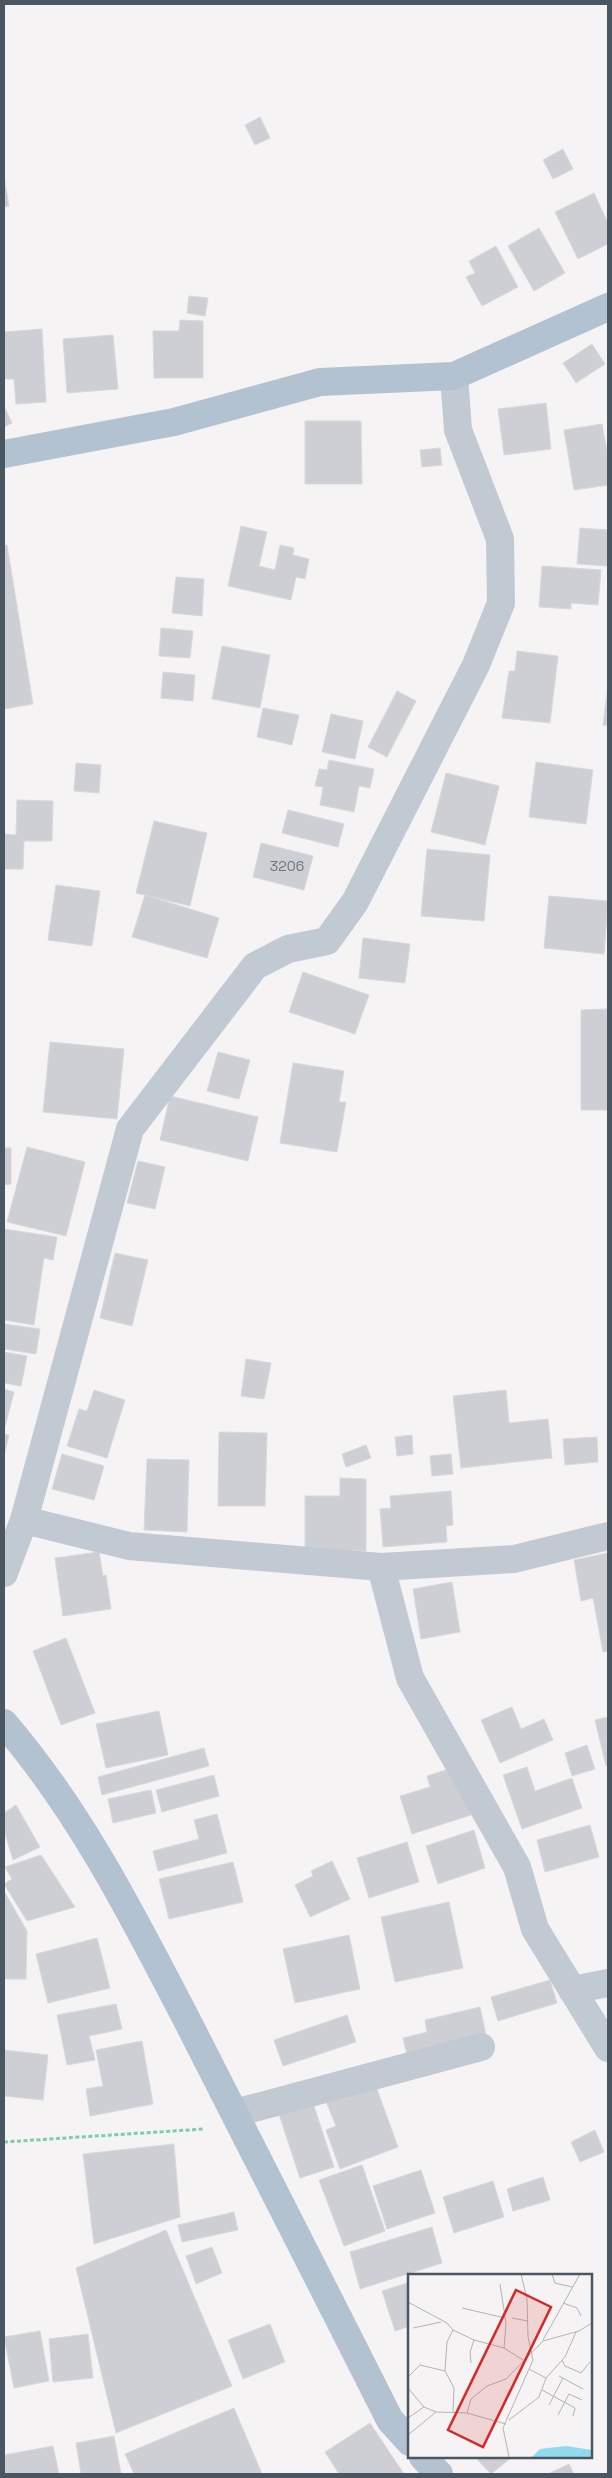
<svg xmlns="http://www.w3.org/2000/svg" width="612" height="2478" viewBox="0 0 612 2478" font-family="'Space Grotesk',sans-serif">
	<style>
		.building { fill: #cdcfd5; stroke: #d7d9de }
		.lines { fill: none; stroke-linecap: round; stroke-linejoin: round }
		.path { stroke: #7ad0a6; stroke-width: 3; stroke-dasharray: 4 2.5; stroke-linecap: butt }
		.minor { stroke: #c1cad2; stroke-width: 28 }
		.major { stroke: #b3c2d1; stroke-width: 28 }
		.labels { text-anchor: middle; stroke-width: 4; stroke-linejoin: round; paint-order: stroke }
		.number-label { font-size: 14px; fill: #6b747e }
		.inset-road { fill: none; stroke: #b1b4b9; stroke-width: 1 }
		.view { fill: #d62828; fill-opacity: 0.15; stroke: #d62828; stroke-width: 2.5 }
		.inset-edge { fill: none; stroke: #4a5661; stroke-width: 2.5 }
	</style>
	<rect width="100%" height="100%" fill="#f5f3f3"/>
	<path class="building" d="M260,117L270,138L255,145L245,125Z
		M563,149L573,169L553,179L543,160Z
		M4,177L9,206L4,207Z
		M594,193L608,223V244L578,259L555,212Z
		M539,228L565,273L534,291L508,246Z
		M496,246L518,287L482,306L466,277L475,273L469,261Z
		M189,296L208,298L205,316L187,313Z
		M180,320L203,321V378H154L153,331H179Z
		M42,329L46,402L16,404L14,379H4V332Z
		M113,335L118,389L67,393L63,339Z
		M592,344L605,364L576,383L563,363Z
		M546,403L551,449L504,455L498,409Z
		M4,406L12,423L4,427Z
		M305,421H361L362,484H305Z
		M602,424L608,456V485L574,490L564,430Z
		M440,448L442,465L422,467L420,450Z
		M241,526L267,532L259,566L275,570L280,545L294,548L293,555L309,559L305,579L296,577L291,600L228,586Z
		M580,528L608,530V566L577,564Z
		M7,545L33,704L4,709V546Z
		M542,566L601,570L598,605L571,603V609L539,607Z
		M176,577L204,579L202,616L172,613Z
		M161,628L193,631L190,658L159,656Z
		M222,646L270,655L260,708L212,699Z
		M517,651L558,656L550,723L502,718L509,671H515Z
		M163,672L195,675L193,701L161,698Z
		M608,684V726L603,725Z
		M397,691L416,701L387,757L368,747Z
		M263,708L299,715L292,745L257,737Z
		M331,714L363,721L355,759L322,752Z
		M329,760L374,769L370,788L359,786L354,812L320,805L323,787L315,786L319,769L327,770Z
		M536,762L593,770L586,824L529,817Z
		M76,763L101,765L99,793L74,791Z
		M446,773L499,786L485,845L431,832Z
		M17,800L53,801L52,841H24L23,869H4V834L16,835Z
		M288,810L344,824L338,847L282,833Z
		M154,821L207,833L190,906L136,893Z
		M261,843L313,856L304,890L253,877Z
		M427,849L490,855L484,921L421,916Z
		M56,885L100,891L92,946L48,940Z
		M145,895L219,918L207,958L132,937Z
		M549,896L608,901L604,954L544,948Z
		M363,938L410,944L405,983L359,978Z
		M303,972L369,995L355,1034L289,1012Z
		M608,1009V1110H581V1010Z
		M50,1042L124,1049L117,1119L43,1112Z
		M218,1052L250,1060L239,1099L207,1091Z
		M293,1063L344,1071L339,1102H346L337,1152L280,1143Z
		M170,1096L258,1117L248,1161L160,1140Z
		M27,1147L85,1162L66,1236L7,1222Z
		M4,1148H11V1184L4,1185Z
		M138,1161L165,1167L155,1209L127,1203Z
		M4,1229L57,1237L53,1260L44,1258L34,1325L4,1320Z
		M115,1253L148,1260L132,1326L100,1318Z
		M4,1324L40,1329L36,1354L4,1349Z
		M4,1352L27,1356L21,1386L4,1383Z
		M246,1359L271,1363L264,1399L241,1396Z
		M4,1389L14,1392L5,1427H4Z
		M94,1390L125,1400L107,1458L67,1446L79,1409L87,1411Z
		M506,1390L509,1423L548,1419L552,1458L461,1468L453,1396Z
		M219,1432L267,1433L265,1506H218Z
		M4,1434L9,1435L4,1456Z
		M412,1435L413,1454L397,1456L395,1437Z
		M597,1437L598,1462L565,1465L563,1439Z
		M366,1445L371,1458L346,1467L342,1454Z
		M62,1454L104,1466L94,1500L52,1489Z
		M451,1454L453,1474L432,1476L430,1456Z
		M147,1459L189,1460L187,1532L144,1530Z
		M340,1478L366,1479V1551L305,1550V1496H340Z
		M451,1491L453,1525L446,1526L447,1542L383,1547L380,1509L391,1508L390,1496Z
		M99,1552L103,1576L106,1575L111,1609L63,1616L55,1558Z
		M608,1553V1651L603,1652L593,1598L581,1601L574,1560Z
		M452,1582L460,1632L421,1639L413,1589Z
		M66,1638L95,1713L61,1725L33,1651Z
		M512,1707L521,1729L544,1719L553,1740L500,1763L481,1720Z
		M159,1711L168,1755L106,1768L96,1724Z
		M608,1717V1765L606,1766L595,1720Z
		M587,1745L595,1769L572,1776L565,1753Z
		M204,1748L209,1766L102,1795L98,1777Z
		M455,1767L471,1815L412,1834L400,1796L430,1787L427,1776Z
		M527,1767L535,1791L572,1778L582,1808L522,1829L503,1775Z
		M214,1775L219,1796L162,1812L156,1790Z
		M151,1790L156,1813L113,1823L108,1799Z
		M16,1805L40,1847L13,1860L4,1830V1813Z
		M217,1814L227,1853L158,1871L153,1851L199,1839L194,1820Z
		M590,1825L599,1857L545,1872L537,1840Z
		M474,1830L485,1868L438,1884L426,1846Z
		M407,1842L419,1882L369,1898L357,1858Z
		M41,1855L75,1907L27,1921L4,1884L12,1879L5,1867Z
		M332,1861L350,1899L310,1917L295,1885L313,1876L311,1871Z
		M233,1862L243,1902L169,1919L159,1879Z
		M4,1891L27,1931L26,1979H4Z
		M449,1902L463,1968L395,1982L381,1917Z
		M349,1935L360,1989L295,2003L283,1949Z
		M97,1938L110,1988L48,2003L36,1954Z
		M550,1980L557,2003L498,2021L491,1997Z
		M116,2004L122,2029L89,2036L95,2060L67,2065L57,2015Z
		M480,2007L486,2035L407,2055L403,2038L427,2032L425,2020Z
		M347,2015L356,2042L283,2066L274,2040Z
		M142,2041L153,2104L90,2116L86,2089L103,2086L96,2050Z
		M4,2050L48,2055L43,2100L4,2096Z
		M374,2081L398,2147L340,2169L326,2130L336,2126L325,2099Z
		M311,2097L334,2167L300,2178L277,2108Z
		M595,2130L604,2152L580,2162L571,2142Z
		M174,2144L180,2217L94,2244L83,2154Z
		M362,2165L385,2231L344,2246L319,2180Z
		M421,2170L435,2213L387,2229L373,2186Z
		M543,2177L550,2200L513,2211L507,2189Z
		M493,2181L504,2217L454,2233L443,2197Z
		M234,2212L238,2230L182,2242L178,2225Z
		M432,2227L442,2263L360,2289L350,2252Z
		M166,2230L232,2386L116,2433L76,2268Z
		M212,2247L222,2273L196,2284L186,2256Z
		M410,2282V2326L395,2331L382,2291Z
		M270,2324L285,2362L243,2379L228,2340Z
		M40,2331L49,2381L14,2388L4,2337Z
		M88,2334L93,2378L53,2382L49,2339Z
		M234,2408L262,2474H134L125,2454Z
		M370,2423L404,2474H339L325,2452Z
		M114,2436L121,2474H81L76,2443Z
		M53,2446L59,2474H4V2455Z
		M475,2457H512L491,2474Z
		M569,2464L574,2474H548Z"/>
	<g class="lines">
		<path class="path" d="M4,2142L204,2129"/>
		<path class="minor" d="M24,1520L129,1546L381,1567L514,1559L608,1536
			M381,1567L410,1678L517,1867L535,1929L608,2048
			M4,1573L24,1520L130,1129L255,966L288,949L327,941L355,902L476,665L501,603L500,539L458,430L454,376
			M572,1990L608,1983
			M235,2113L481,2047"/>
		<path class="major" d="M4,454L174,422L320,382L454,376L608,307
			M4,1723C83,1815 137,1924 192,2030C259,2160 324,2290 390,2420L410,2442
			M423,2457L439,2474"/>
	</g>
	<g class="labels">
		<g class="number-label">
			<text x="287" y="871">3206</text>
		</g>
	</g>
	<g transform="translate(408 2274)">
		<rect width="184" height="184" fill="#f5f3f3"/>
		<path d="M158,172L184,176V183H124L132,175Z" fill="#90daee"/>
		<path class="inset-road" d="M144,0L147,9L164,13M92,10L98,49L96,74M0,28L39,49L45,56L39,68L37,97L46,114L45,138M155,29L169,34L173,42M54,34L97,44M104,44L120,47M5,54L33,48M45,56L66,66L96,74L115,86M135,66L172,0M154,86L157,92L173,99L182,88M63,89L62,78L66,66M121,95L138,104L157,83L168,58M151,102L175,115M0,103L12,91L37,97M0,114L16,133L28,138M134,116L167,134L165,142M141,131L155,104M59,139L63,125L79,112L98,105L135,67L171,57L184,49M150,141L161,120L174,126M0,144L16,133M101,146L131,123L138,104M0,161L28,138L59,139L98,150M101,183L95,154L125,86L120,63L119,25L113,0"/>
		<path class="view" d="M108,16L143,33L75,173L40,156Z"/>
		<rect width="184" height="184" class="inset-edge"/>
	</g>
	<rect width="612" height="2478" fill="none" stroke="#4a5661" stroke-width="10"/>
</svg>
